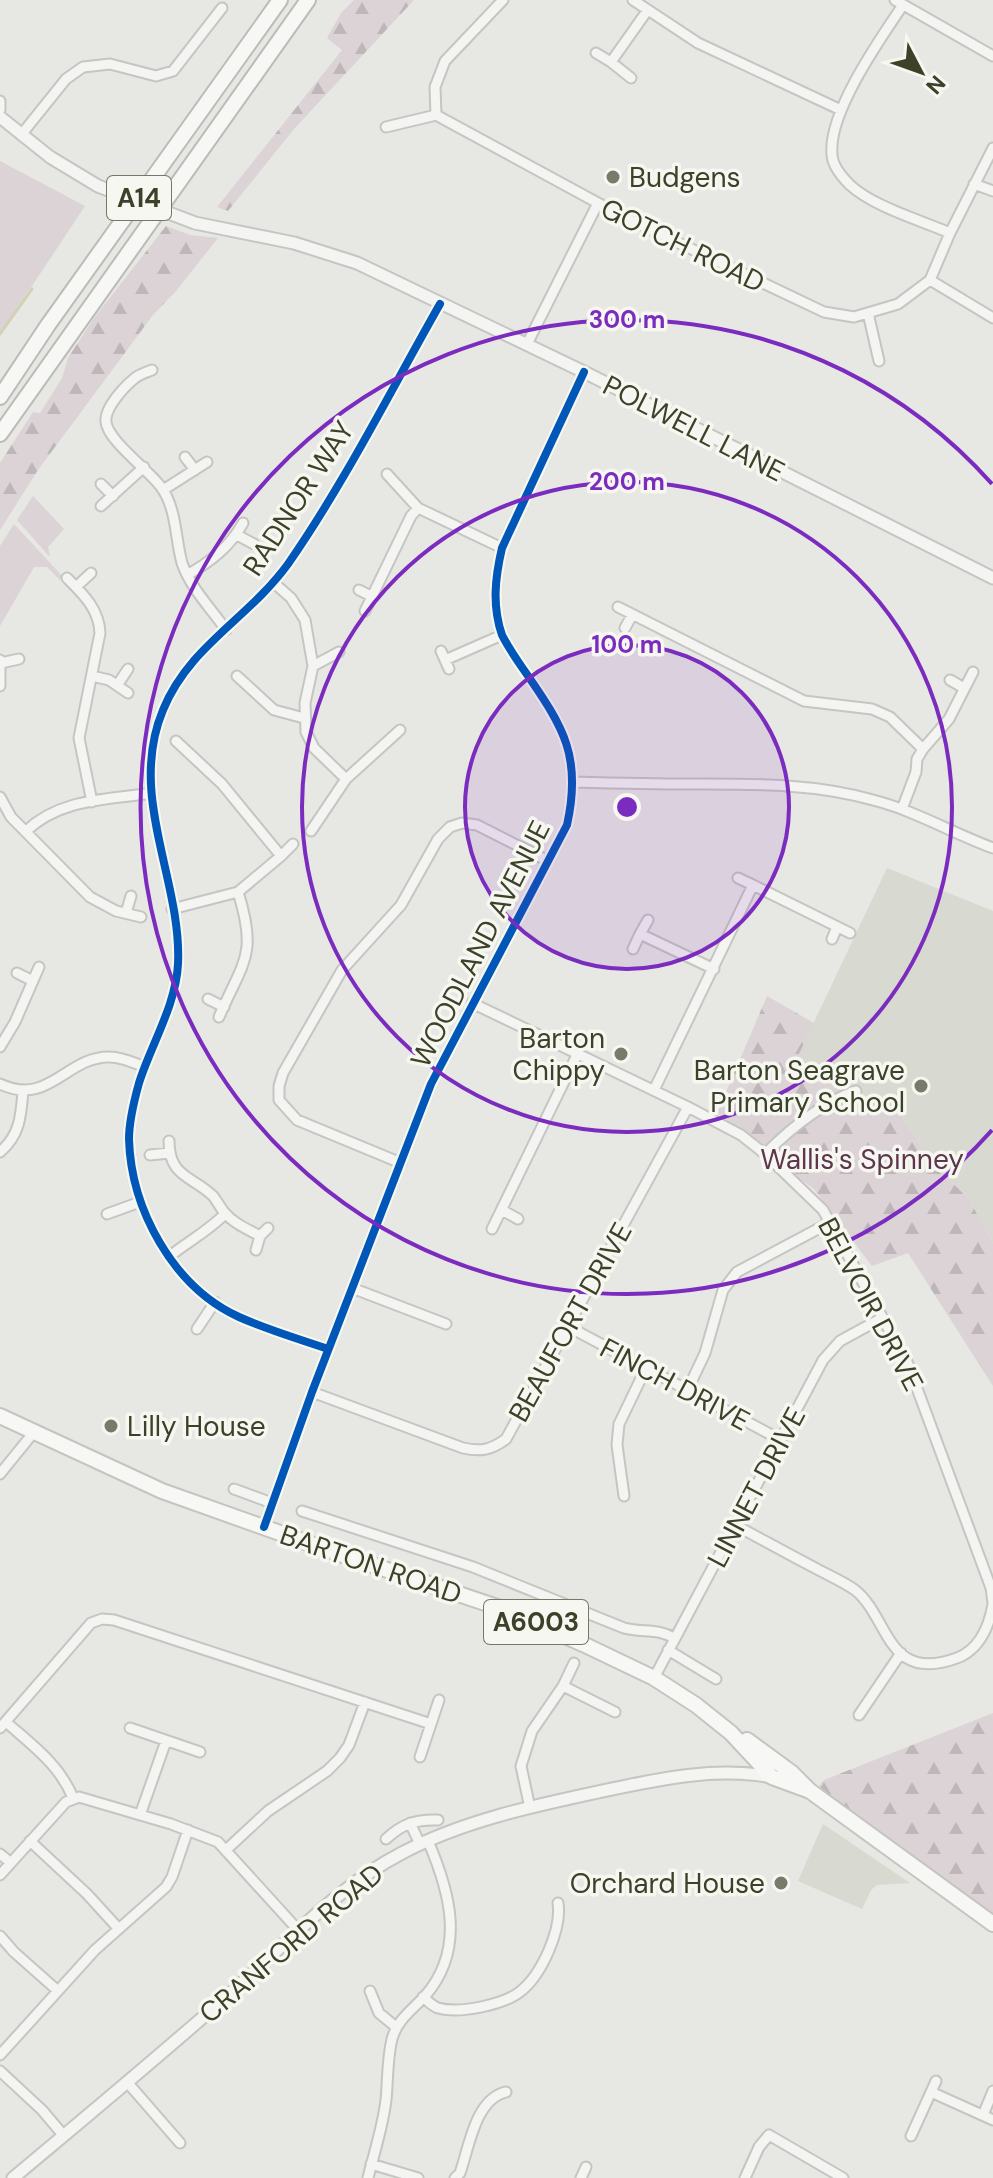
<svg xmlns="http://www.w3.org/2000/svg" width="993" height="2178" viewBox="0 0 993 2178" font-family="'DM Sans',sans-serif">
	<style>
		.built { fill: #d8dad1 }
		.green { fill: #dcd3d7 }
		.forest { fill: url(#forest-firs) }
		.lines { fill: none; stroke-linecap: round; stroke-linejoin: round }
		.stream { stroke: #d0d2b1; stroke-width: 3 }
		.minor-casing { stroke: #c5c5c1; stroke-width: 13 }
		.tertiary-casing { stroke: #c5c5c1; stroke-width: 15 }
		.primary-casing { stroke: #c4c5bf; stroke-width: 18 }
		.trunk-casing { stroke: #bbbcb5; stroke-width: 18 }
		.minor { stroke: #f4f4f2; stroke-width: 9 }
		.tertiary { stroke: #f4f4f2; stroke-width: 11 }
		.primary { stroke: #f7f7f6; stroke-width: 14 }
		.trunk { stroke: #f7f7f6; stroke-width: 14 }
		.tertiary-bridge-casing { stroke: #c5c5c1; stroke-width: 15; stroke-linecap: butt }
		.tertiary-bridge { stroke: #f4f4f2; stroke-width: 11 }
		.cycleway-casing { stroke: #f6f7f0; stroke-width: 13 }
		.cycleway { stroke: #0057b8; stroke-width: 8 }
		.ring { fill: none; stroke: #7b2cbf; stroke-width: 4 }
		.poi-dot { fill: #787b6a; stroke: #f6f7f0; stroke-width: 3 }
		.labels { text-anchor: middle; stroke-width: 7; stroke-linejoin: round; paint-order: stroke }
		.shield { fill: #f6f7f0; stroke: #747865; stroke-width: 2 }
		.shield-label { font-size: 26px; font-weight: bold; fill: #3c4129 }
		.poi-label { font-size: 28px; fill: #3c4129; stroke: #f6f7f0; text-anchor: end }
		.street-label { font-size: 28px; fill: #3c4129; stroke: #f6f7f0 }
		.park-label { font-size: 28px; fill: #5d364e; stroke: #f6f7f0 }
		.centre { fill: #7b2cbf; stroke: #f6f7f0; stroke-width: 4 }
		.ring-label { font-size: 24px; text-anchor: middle; font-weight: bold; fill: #7b2cbf; stroke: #f6f7f0; stroke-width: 7; stroke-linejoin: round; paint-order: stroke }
	</style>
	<defs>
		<pattern id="forest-firs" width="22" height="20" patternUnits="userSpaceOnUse" patternTransform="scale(2)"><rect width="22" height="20" fill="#dcd3d7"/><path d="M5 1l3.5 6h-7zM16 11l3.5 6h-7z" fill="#beb6b9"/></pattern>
	</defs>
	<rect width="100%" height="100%" fill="#e7e7e3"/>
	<path class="built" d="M887,868L993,911V1244L969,1199L932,1163L902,1117L798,1056Z
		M823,1824L910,1883L877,1885L871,1890L862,1909L798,1881Z"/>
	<path class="green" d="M0,161L85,206L0,334Z
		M33,496L64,529L48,547L50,557L17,520Z
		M14,524L63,577L60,580L47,567H34L0,626V546Z"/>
	<path class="forest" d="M354,0H414L294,129L228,211L217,207L342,50L327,38L341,13Z
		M166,226L190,235L218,238L176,291L153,315L38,470L0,530V463L33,412L40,413L62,378L68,358L94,318Z
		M767,996L814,1023L798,1056L902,1117L932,1163L969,1199L993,1244V1386L908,1253L872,1266L814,1189L765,1154L762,1145L717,1113Z
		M993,1713V1918L868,1827L819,1786L824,1780Z"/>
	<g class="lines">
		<path class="stream" d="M0,334L32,289"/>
		<defs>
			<path id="minor" d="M503,0L445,61L435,87L436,115L620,215L824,312L854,317L898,304L930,280L950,233L993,148
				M633,0L698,43L841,110
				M895,0L993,56
				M903,5C880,39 828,113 832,154C832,165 842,177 850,185C874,207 920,220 950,233
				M596,53L611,62L647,11
				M611,62L631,78
				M0,101V110
				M386,127L436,115
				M21,135L66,79L83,67L110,64L156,76L173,71L222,8
				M974,184L993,191
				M930,280L993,318
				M868,313L879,361
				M527,344L598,203
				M152,370C147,372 140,374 135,378C125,386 104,408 106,422C108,441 149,470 161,487C177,509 175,538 182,563C191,589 211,608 226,630
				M185,457L195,470
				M387,474L418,508L502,548
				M101,484L113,496
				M163,490L207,462
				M101,506L144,467
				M237,535L254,544
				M187,575C210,562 230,547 243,523
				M67,578C83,594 99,609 100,633L79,738L92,802
				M274,583L291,598L305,620L313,666L305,703L306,732L314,748L346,779L311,831
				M76,587L91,573
				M359,590L371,596
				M618,607L804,701L872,709L890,717L923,749
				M365,611L411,516L418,508
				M625,628L632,615
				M441,651L449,669
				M0,660V686
				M445,660L502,635
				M1,663L19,659
				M313,666L339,652
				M92,676L109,680L128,693
				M237,676L274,710L304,718
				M950,680L964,688
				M118,684L128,669
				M346,779L400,730
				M573,782C612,783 651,784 690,784C752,784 813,783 873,800C916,811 952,833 993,848
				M0,797L11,817L90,897L116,911L141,917
				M902,809L916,772L917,759L923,749L949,719L973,672
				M26,831C61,798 107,800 152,793
				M281,856L293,844
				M738,878L753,885
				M172,909L238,892L281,856L222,784L176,741
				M126,913L131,896
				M648,920L640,934L714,969
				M832,939L837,927
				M633,949L640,934
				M17,973L33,981
				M208,999L224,1007
				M472,1003L688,1107L741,1135L765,1154L823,1210L908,1364L991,1588L993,1603
				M219,1017C243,961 258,956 238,892
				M0,1047L15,1022L39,967
				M0,1084C50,1107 66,1056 110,1057C122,1057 134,1063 145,1067
				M654,1090L753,885L850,933
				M169,1141C169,1177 192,1176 213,1196C217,1201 220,1207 224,1212C233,1223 247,1229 260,1236
				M0,1152C20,1135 21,1116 23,1091
				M765,1154C791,1128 821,1103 856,1091
				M150,1155L169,1153
				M401,1163L297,1120L279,1100V1086L283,1073L342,970L401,905L438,839L450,827L462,823L477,825L548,861
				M502,1210L518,1219
				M107,1214L140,1202
				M492,1229L578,1053
				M256,1250L260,1236L268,1228
				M170,1256C189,1241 208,1231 225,1214
				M352,1288L446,1324
				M569,1327L781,1440
				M197,1329L215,1302
				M328,1349C299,1339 268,1330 239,1317C173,1287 131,1209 129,1139C129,1121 134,1101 139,1083C151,1045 176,1005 178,964C182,880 127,796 163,710C189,646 248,619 288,564C345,482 391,390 440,304
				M687,1391L705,1353L723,1290L737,1272L829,1223
				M312,1392L463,1448C481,1452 491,1450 506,1439L688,1107
				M0,1474L34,1432
				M234,1489L272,1503
				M624,1496L617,1445L619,1424L646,1368
				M302,1511L473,1567L624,1628C642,1633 658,1628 674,1638
				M735,1525C763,1540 790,1555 817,1569C830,1576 844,1582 855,1590C890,1618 886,1684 957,1658C980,1649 989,1627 993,1604
				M264,1527L312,1392L431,1084L567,825C582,757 564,728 526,673C517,660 509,649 502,635C492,606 495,578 502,548L584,372
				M668,1650L716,1679
				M654,1678L823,1360L840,1341L882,1318
				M563,1686L615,1712
				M859,1715L901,1653
				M6,1722C32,1745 60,1765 73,1798
				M0,1728L91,1623L102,1619L114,1620L431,1724
				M130,1728L200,1752
				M420,1757L439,1700
				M530,1808L521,1766L532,1731L563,1686L574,1663
				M140,1815L166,1741
				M410,1823L420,1844
				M386,1839C402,1824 416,1819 438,1820
				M30,1841L87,1894L118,1928
				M226,1850L268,1811L327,1771L340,1758L349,1745L365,1702
				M0,1854L11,1863
				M0,1875L66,1802L79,1797L171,1824L218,1842L299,1931
				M0,1936L14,1952L58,1991
				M370,1991L379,2013L396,2027
				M423,1997C428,2001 432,2006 438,2008C459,2014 504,2005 521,1991C542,1974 562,1929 558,1903
				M0,2055L95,1950L166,1887L172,1877L188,1830
				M0,2071L42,2110L64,2136
				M127,2082L180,2143
				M931,2092L993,2120
				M983,2115L993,2091
				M911,2136L936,2081
				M371,2164L418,2178
				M368,2178C374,2153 383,2126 386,2100C388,2080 387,2059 392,2039C397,2020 412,2010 425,1996C466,1949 450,1892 428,1841
				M455,2178L460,2173C469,2148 475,2099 506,2092
				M581,2178L586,2167
				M745,2178L759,2147L769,2135L843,2178"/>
			<path id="tertiary" d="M0,117L50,157L98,186
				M195,223L294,243L357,263L584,372L993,578
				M13,2178C87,2116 162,2054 234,1990C287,1943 338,1886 402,1853C462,1821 533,1806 598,1792C654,1780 715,1766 772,1777"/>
			<path id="primary" d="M0,1416L162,1491L322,1548L512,1612L583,1644L654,1678L696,1705L731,1733L772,1777L810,1791
				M747,1740L792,1773L810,1791L993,1924"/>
			<path id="trunk" d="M0,397L48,325L280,0
				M0,434L308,0"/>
		</defs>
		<use href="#minor" class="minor-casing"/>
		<use href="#tertiary" class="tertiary-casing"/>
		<use href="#primary" class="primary-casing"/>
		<use href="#trunk" class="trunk-casing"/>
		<use href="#minor" class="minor"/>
		<use href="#tertiary" class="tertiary"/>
		<use href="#primary" class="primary"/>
		<use href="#trunk" class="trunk"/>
		<defs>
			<path id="tertiary-bridge" d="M98,186L195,223"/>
		</defs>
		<use href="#tertiary-bridge" class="tertiary-bridge-casing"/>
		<use href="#tertiary-bridge" class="tertiary-bridge"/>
		<defs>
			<path id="cycleway" d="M328,1349C299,1339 268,1330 239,1317C173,1287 131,1209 129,1139C129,1121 134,1101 139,1083C151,1045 176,1005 178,964C182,880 127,796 163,710C189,646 248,619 288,564C345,482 391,390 440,304
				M264,1527L312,1392L431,1084L567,825C582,757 564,728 526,673C517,660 509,649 502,635C492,606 495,578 502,548L584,372"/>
		</defs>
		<use href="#cycleway" class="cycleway-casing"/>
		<use href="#cycleway" class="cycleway"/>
	</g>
	<circle cx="627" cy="807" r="162" fill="#7b2cbf" fill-opacity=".12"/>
	<g class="ring">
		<circle cx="627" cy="807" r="162"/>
		<circle cx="627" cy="807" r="325"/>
		<path d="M992 1130A487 487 0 1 1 992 484"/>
	</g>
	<g class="poi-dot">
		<circle cx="613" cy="177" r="8"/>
		<circle cx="621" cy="1054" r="8"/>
		<circle cx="921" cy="1086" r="8"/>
		<circle cx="111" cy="1426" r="8"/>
		<circle cx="781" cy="1883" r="8"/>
	</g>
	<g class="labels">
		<g class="shield">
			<rect x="107" y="176" width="64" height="44" rx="6"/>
			<rect x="484" y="1600" width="104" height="44" rx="6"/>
		</g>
		<g class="shield-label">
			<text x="139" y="207">A14</text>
			<text x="536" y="1631">A6003</text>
		</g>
		<g class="poi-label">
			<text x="629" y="187" text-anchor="start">Budgens</text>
			<text x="605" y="1048">Barton<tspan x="605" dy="32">Chippy</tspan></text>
			<text x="905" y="1080">Barton Seagrave<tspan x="905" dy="32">Primary School</tspan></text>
			<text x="127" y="1436" text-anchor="start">Lilly House</text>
			<text x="765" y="1893">Orchard House</text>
		</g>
		<g class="street-label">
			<text transform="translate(683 245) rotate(26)" y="10">GOTCH ROAD</text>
			<text transform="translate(694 428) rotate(27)" y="10">POLWELL LANE</text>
			<text transform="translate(298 498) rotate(-57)" y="10">RADNOR WAY</text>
			<text transform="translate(480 944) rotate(-63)" y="10">WOODLAND AVENUE</text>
			<text transform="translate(871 1304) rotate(62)" y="10">BELVOIR DRIVE</text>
			<text transform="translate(570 1322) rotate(-61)" y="10">BEAUFORT DRIVE</text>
			<text transform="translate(675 1384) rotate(28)" y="10">FINCH DRIVE</text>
			<text transform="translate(756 1487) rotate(-62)" y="10">LINNET DRIVE</text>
			<text transform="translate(371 1564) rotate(19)" y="10">BARTON ROAD</text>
			<text transform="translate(291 1943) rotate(-40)" y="10">CRANFORD ROAD</text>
		</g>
		<g class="park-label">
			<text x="862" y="1169">Wallis's Spinney</text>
		</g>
	</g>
	<circle cx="627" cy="807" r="12" class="centre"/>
	<g class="ring-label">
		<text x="627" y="328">300 m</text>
		<text x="627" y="490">200 m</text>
		<text x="627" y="653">100 m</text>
	</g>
	<g transform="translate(921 72) rotate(131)" stroke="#f6f7f0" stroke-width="6" paint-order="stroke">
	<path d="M0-6L14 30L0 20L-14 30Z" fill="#3c4129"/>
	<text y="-12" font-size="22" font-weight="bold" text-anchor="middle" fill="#3c4129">N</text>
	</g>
</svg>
